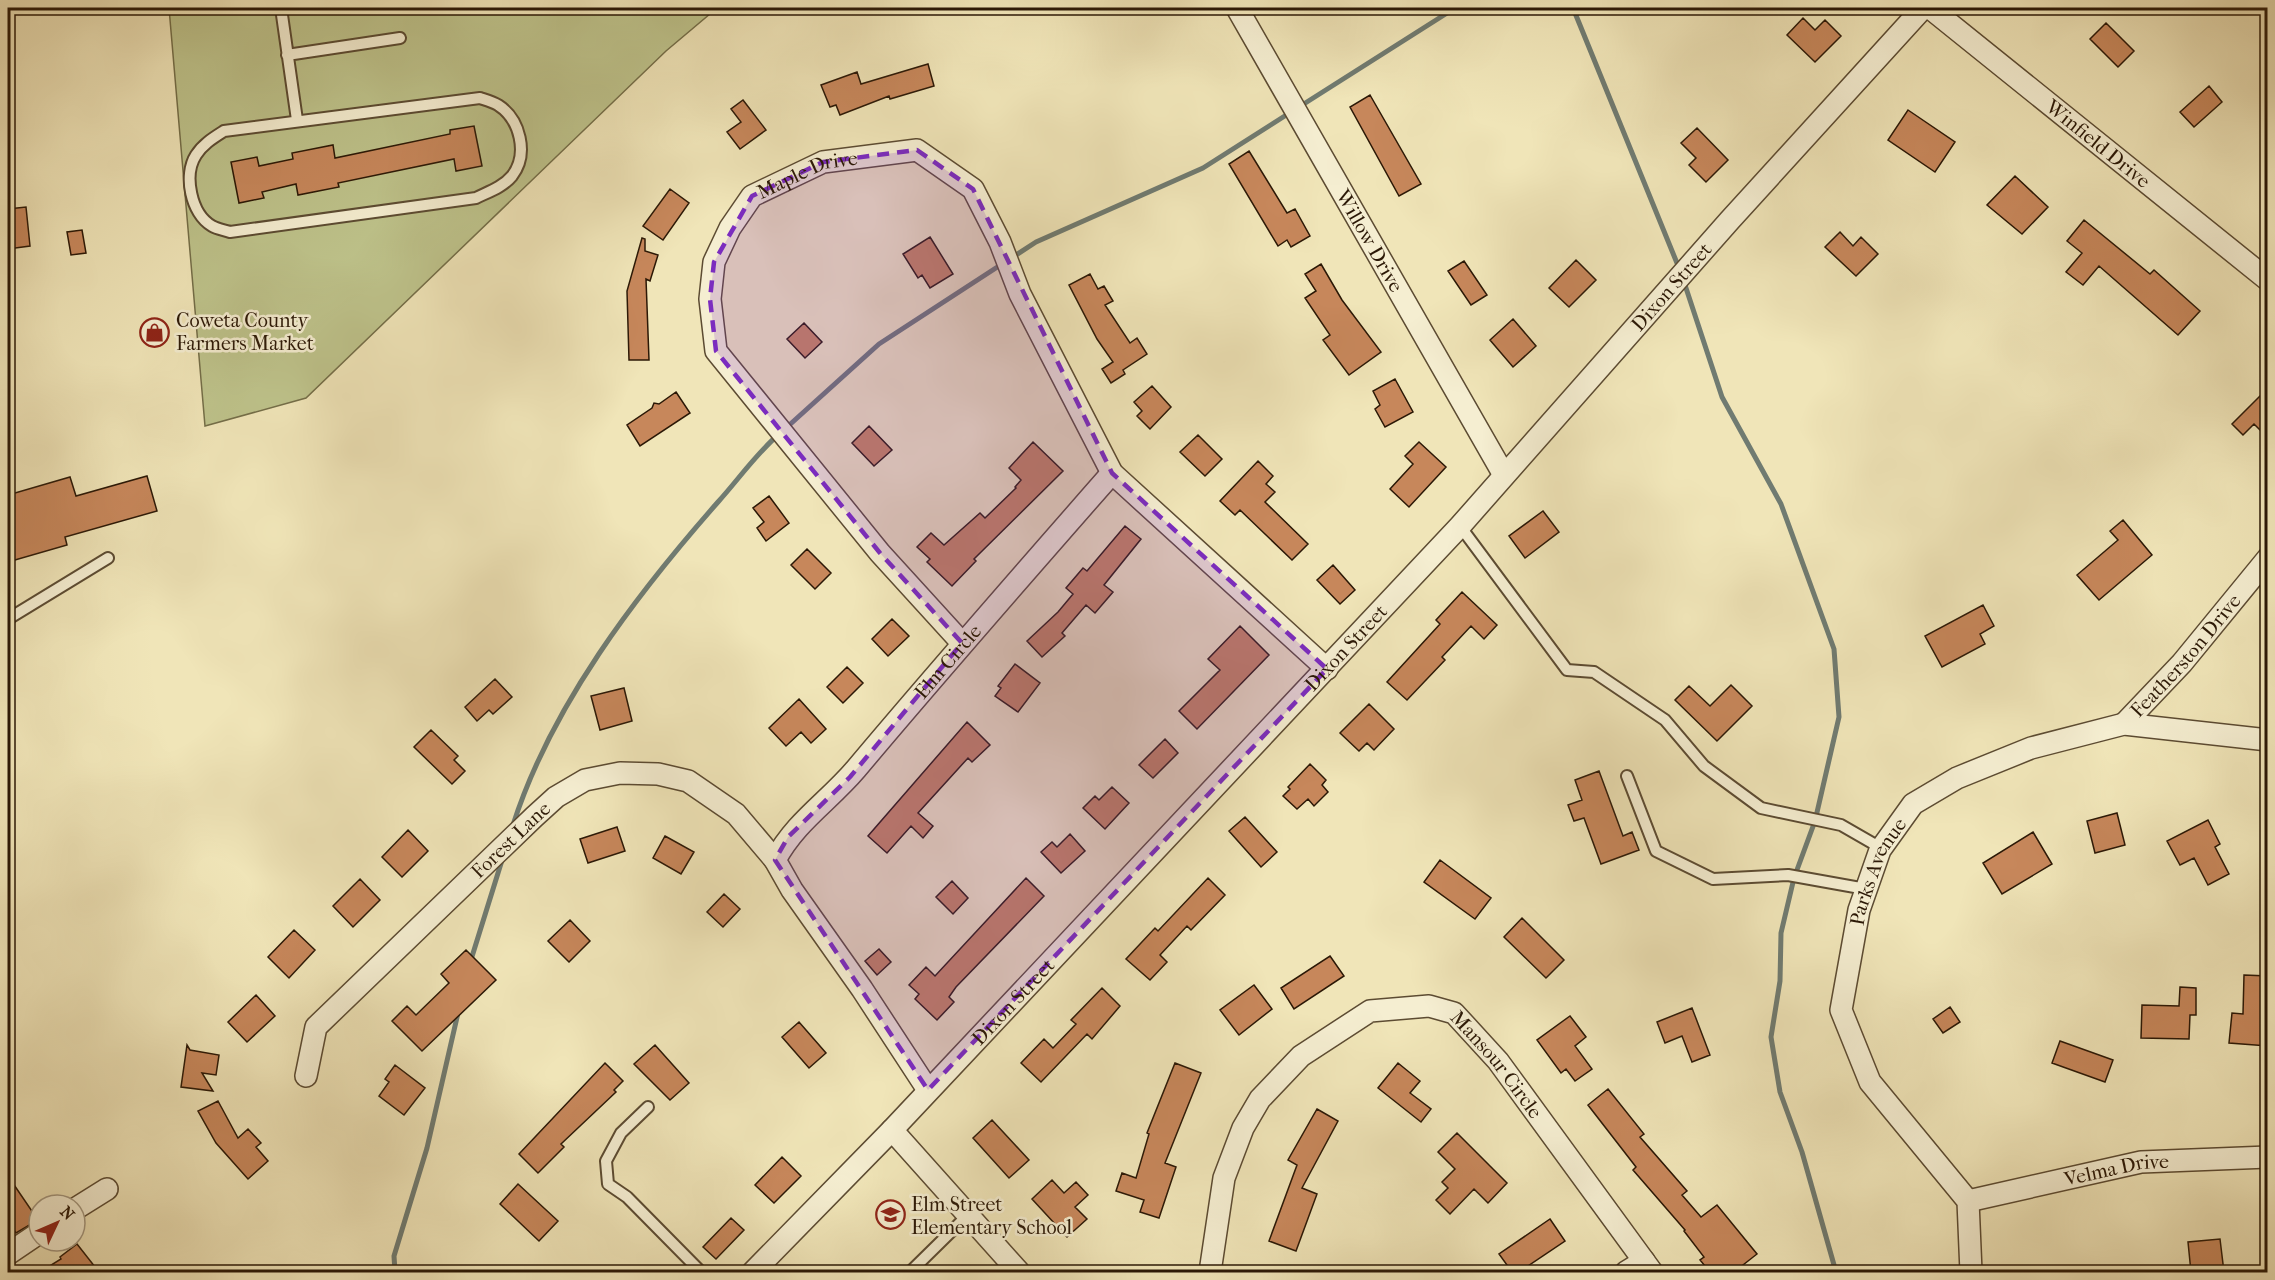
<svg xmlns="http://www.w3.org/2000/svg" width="2275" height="1280" viewBox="0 0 2275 1280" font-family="'IM FELL French Canon',serif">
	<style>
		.green { fill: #bec38b; stroke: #746e48; stroke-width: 1.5 }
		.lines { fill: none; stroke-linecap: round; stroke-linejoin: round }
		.stream { stroke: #707b71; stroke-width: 5 }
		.building { fill: #c7875b; stroke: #2b1806; stroke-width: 1.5 }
		.service-casing { stroke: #5c4b32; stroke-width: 14 }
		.minor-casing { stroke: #5c4b32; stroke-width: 24 }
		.service { stroke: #f5eed1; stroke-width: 10 }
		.minor { stroke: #f5eed1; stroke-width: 21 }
		.marked { fill: #7b2cbf; fill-opacity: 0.2; stroke: #7b2cbf; stroke-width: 4.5; stroke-dasharray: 12 8; stroke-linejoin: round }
		.labels { text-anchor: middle; stroke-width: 5; stroke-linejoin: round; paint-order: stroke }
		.street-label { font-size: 20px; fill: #2b1806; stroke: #f5eed1 }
		.poi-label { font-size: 20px; fill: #2b1806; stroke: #f5eed1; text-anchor: start }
	</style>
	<rect width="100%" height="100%" fill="#f0e5b8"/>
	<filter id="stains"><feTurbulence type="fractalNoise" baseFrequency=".00333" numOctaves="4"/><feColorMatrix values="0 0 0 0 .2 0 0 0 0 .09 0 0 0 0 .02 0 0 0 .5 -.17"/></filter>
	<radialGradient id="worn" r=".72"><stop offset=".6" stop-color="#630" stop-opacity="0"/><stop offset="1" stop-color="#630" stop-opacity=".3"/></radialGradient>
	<path class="green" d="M169,8H717L666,51L306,398L205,426Z"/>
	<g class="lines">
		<path class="stream" d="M1573,8L1679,268
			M1299,107L1455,8
			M1010,259L1036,242L1203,168L1291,112
			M1684,282L1722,397L1781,504L1834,649L1839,717L1815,821L1794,878L1781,933L1780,981L1771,1037L1780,1092L1802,1152L1836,1272
			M786,428L879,344L1002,264
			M513,825C551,706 636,595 718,502C738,480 756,454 779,434
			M470,963L503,857
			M395,1272L394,1256L427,1148L458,1013"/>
	</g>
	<path class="building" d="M1803,18L1815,30L1825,20L1841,36L1815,62L1787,35Z
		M2106,23L2134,51L2118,67L2090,39Z
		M928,64L934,86L890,99L889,96L840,115L836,105L830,107L821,85L857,72L861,84Z
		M2209,86L2222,102L2194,127L2180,112Z
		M1370,95L1421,184L1399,196L1350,107Z
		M743,100L766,130L740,149L727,132L741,122L731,109Z
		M1908,110L1955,142L1935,172L1888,140Z
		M474,126L482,166L456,171L454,159L338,183L339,187L298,195L296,184L262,192L264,198L239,203L231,162L257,157L259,166L293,159L292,153L333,145L335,158L450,134V130Z
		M1697,128L1728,160L1706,182L1689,165L1696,158L1681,143Z
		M1249,151L1287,213L1295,209L1310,236L1291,247L1287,240L1278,246L1229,164Z
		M2015,176L2048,207L2022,234L1987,205Z
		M670,189L689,203L663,240L643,226Z
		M26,207L30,246L8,249V209Z
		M2084,220L2150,274L2154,270L2200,311L2178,335L2099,266L2083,285L2066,272L2082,253L2067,241Z
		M82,230L86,253L71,255L67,232Z
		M1840,232L1853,246L1861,237L1878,254L1856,276L1825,247Z
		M930,237L953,274L930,288L922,275L918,278L903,254Z
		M642,238L645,239V251L658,255L650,281L646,279L649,360H629L627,291Z
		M1576,260L1596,280L1569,307L1549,288Z
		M1464,261L1487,295L1471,305L1448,271Z
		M1321,264L1342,300L1381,352L1349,375L1323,340L1330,335L1305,298L1316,291L1305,274Z
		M1090,274L1098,289L1104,286L1113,301L1105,305L1130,343L1137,338L1147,354L1123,370L1125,374L1111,383L1102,369L1113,362L1097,339L1069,285Z
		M1513,319L1536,346L1513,367L1490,340Z
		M804,323L822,342L805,358L787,339Z
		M1395,379L1413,412L1385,427L1375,409L1380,405L1373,391Z
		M1152,386L1171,407L1150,429L1137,416L1142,411L1134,402Z
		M2268,388V438L2254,424L2243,435L2232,424Z
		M676,392L690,413L640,446L627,425L652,408L654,403L659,404Z
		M869,426L892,450L874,466L852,443Z
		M1198,435L1222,459L1205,476L1180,452Z
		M1033,442L1063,471L974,559L976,561L952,586L927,562L930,559L917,547L931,533L944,545L980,513L985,518L1016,488L1015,487L1021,480L1009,468Z
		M1419,442L1446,467L1409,507L1390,489L1413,464L1405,456Z
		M1258,461L1273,476L1266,484L1275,492L1265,502L1308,544L1292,560L1240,510L1235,515L1220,501Z
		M147,476L157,511L65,537L67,545L8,562V523L13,522L8,495L70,477L76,496Z
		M769,496L789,523L766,541L757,528L764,522L753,508Z
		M1543,511L1559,532L1525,558L1509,536Z
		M2123,520L2152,555L2099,600L2077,575L2118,540L2110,531Z
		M1125,526L1141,539L1104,585L1113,592L1095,613L1086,605L1062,633L1065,636L1042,657L1027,641L1058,612L1073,594L1066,588L1083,568L1087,571Z
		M807,549L831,573L815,589L791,565Z
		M1333,565L1355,590L1340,604L1317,580Z
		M1462,592L1497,625L1484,639L1471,626L1442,657L1445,660L1407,700L1387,682L1440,624L1436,620Z
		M1983,605L1994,626L1980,634L1985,644L1942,667L1925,636Z
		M892,619L909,636L888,656L872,639Z
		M1240,626L1269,655L1197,729L1179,711L1220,670L1208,659Z
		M1015,664L1040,683L1018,712L995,696L1001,688L998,686Z
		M847,667L863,683L843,703L827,687Z
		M495,679L512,697L493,714L489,710L477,721L465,707Z
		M1731,685L1752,706L1717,741L1675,700L1689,686L1710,706Z
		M624,688L632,721L600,730L591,696Z
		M799,699L826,729L811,743L801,732L786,746L769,728Z
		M1369,704L1394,729L1374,750L1367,743L1359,751L1340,733Z
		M967,722L990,745L972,762L968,758L918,813L933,826L923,838L911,826L887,853L868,836Z
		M431,730L458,756L454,760L465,771L452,784L414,747Z
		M1165,739L1178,753L1153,778L1139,765Z
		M1310,764L1326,780L1322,785L1328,792L1314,806L1308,799L1297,809L1283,796L1290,789L1288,787Z
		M1599,771L1623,836L1632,832L1639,850L1601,864L1584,818L1574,821L1568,805L1582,800L1575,780Z
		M1112,787L1129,803L1105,829L1083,808L1095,796L1099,800Z
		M2117,813L2125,845L2095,853L2087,821Z
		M1245,817L1277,852L1261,867L1229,831Z
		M2208,820L2220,844L2215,847L2229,874L2208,885L2194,858L2180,865L2167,841Z
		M617,827L625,851L588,863L580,839Z
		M408,830L428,851L402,877L382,857Z
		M2033,832L2052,864L2002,894L1983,863Z
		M1070,834L1085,851L1061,873L1041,852L1052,842L1057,847Z
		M665,836L694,852L681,874L653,858Z
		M1440,860L1491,898L1475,919L1424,882Z
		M1026,878L1044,896L956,987L949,997L954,1002L937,1020L915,999L919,994L909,985L926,967L935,976Z
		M1208,878L1225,895L1191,930L1187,926L1160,955L1167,962L1150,980L1126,959L1155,928L1158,931Z
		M360,879L380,900L353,927L333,906Z
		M952,881L968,898L953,914L936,897Z
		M724,894L740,909L723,927L707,912Z
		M1522,918L1564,960L1546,978L1504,937Z
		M570,920L590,941L569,962L548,941Z
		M294,930L315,950L289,978L268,957Z
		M879,949L891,962L877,975L865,961Z
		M466,950L496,980L422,1051L392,1021L407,1006L416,1015L449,983L441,974Z
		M1330,956L1344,976L1294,1009L1281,988Z
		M2244,975L2268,976V1046L2229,1043L2232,1013L2243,1014Z
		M1254,985L1272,1009L1239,1035L1220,1010Z
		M2180,987L2196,988V1015H2190L2189,1039L2141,1038L2142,1005L2179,1006Z
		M1102,988L1120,1006L1092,1039L1087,1034L1041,1082L1021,1063L1044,1039L1053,1048L1076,1024L1071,1020Z
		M256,995L275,1016L247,1042L228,1022Z
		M1950,1007L1960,1022L1943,1033L1933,1019Z
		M1692,1008L1710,1055L1692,1062L1682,1036L1665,1043L1657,1022Z
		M1570,1016L1586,1037L1575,1046L1592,1069L1575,1081L1566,1069L1561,1073L1537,1040Z
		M799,1022L826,1053L809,1068L782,1037Z
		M2060,1041L2113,1060L2105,1082L2052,1063Z
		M187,1045L190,1050L219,1055L216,1075L202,1073L213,1091L181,1087Z
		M655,1045L689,1083L670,1100L634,1064Z
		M605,1063L623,1081L614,1090L616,1092L561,1144L564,1147L538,1173L519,1154Z
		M1175,1063L1201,1073L1165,1163L1176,1167L1159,1218L1140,1212L1144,1200L1116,1191L1122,1173L1136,1178L1149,1134L1147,1133Z
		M1398,1063L1420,1081L1410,1093L1431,1109L1421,1122L1378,1088Z
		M395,1065L425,1088L404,1115L379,1096L389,1082L385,1079Z
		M1608,1089L1644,1134L1640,1137L1687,1191L1682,1195L1701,1217L1717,1205L1757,1254L1734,1272H1710L1700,1260L1704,1257L1684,1231L1685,1230L1633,1170L1636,1167L1588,1105Z
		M218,1101L238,1138L248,1129L261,1143L256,1147L268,1161L248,1179L216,1143L198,1111Z
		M1317,1109L1338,1121L1302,1188L1317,1194L1296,1251L1269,1241L1297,1165L1288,1160Z
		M992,1120L1029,1160L1009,1178L973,1138Z
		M1457,1133L1507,1183L1488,1203L1474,1189L1450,1214L1436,1200L1448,1188L1442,1182L1455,1169L1438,1152Z
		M782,1157L801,1176L774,1203L755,1185Z
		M8,1176L38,1220L16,1233L8,1221Z
		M1052,1180L1064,1193L1076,1182L1088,1195L1075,1207L1087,1219L1067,1237L1032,1199Z
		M518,1184L558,1221L539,1241L500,1204Z
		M731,1218L744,1230L716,1259L703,1247Z
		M1550,1219L1565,1241L1519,1272H1512L1499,1254Z
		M2220,1239L2224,1272H2191L2188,1242Z
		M77,1244L99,1272H40L61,1259L60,1257Z"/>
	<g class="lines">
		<defs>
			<path id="service" d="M281,8L297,120
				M287,55L400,38
				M480,98C486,100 493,102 498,105C520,119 529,154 512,176C503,187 488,192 476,198L230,232C224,230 217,229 212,226C191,214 183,175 196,155C203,144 213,138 224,131Z
				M1460,526L1567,670L1594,672L1665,720L1704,766L1761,808L1841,825L1881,848
				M8,619L108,558
				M1627,776L1656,851L1713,879L1788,875L1866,889
				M648,1107L621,1133L606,1161L608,1184L627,1197L701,1272
				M910,1272L968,1215"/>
			<g id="minor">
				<path id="s1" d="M1237,8L1504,475"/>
				<path id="s2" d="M1930,8L2268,280"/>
				<path id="s3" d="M962,643L880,553L716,351L710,299L714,262L730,228L752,196L823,162L917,150L973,189L1000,242L1020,294L1112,473L1327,669"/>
				<path id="s4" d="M2124,724L2182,663L2268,558"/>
				<path id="s5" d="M306,1076L316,1027L534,817L556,797L585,780L620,773L658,774L688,781L736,814L775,860"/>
				<path id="s6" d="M928,1090L862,989L792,890L775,860C796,821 828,802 856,769C940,669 1026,571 1112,473"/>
				<path d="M892,1130L1019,1272"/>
				<path id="s7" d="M1968,1201L2141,1162L2268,1157"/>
				<path d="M75,1209L107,1189"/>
				<path d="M8,1254L39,1233"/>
				<path id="s8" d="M753,1272L892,1130L1460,526L1730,220L1923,8"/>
				<path id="s9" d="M1210,1272L1224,1178L1243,1128L1260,1099L1301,1056L1370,1011L1429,1006L1454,1013L1498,1061L1652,1272"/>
				<path d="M1626,1272L1644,1261"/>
				<path id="s10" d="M1971,1272L1968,1201L1870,1082L1841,1010L1859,910L1880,850L1913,804L1957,778L2031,748L2124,724L2268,740"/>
			</g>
		</defs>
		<use href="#service" class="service-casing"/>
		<use href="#minor" class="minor-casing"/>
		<use href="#service" class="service"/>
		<use href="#minor" class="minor"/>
	</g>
	<path class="marked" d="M917,150L973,189L1112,473L1327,669L928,1090L775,860L788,837L850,777L962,643L880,553L716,351L710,299L714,262L752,196L823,162Z"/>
	<defs>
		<symbol id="shop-ring" viewBox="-11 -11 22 22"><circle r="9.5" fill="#f5eed1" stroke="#8f2418" stroke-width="1.5"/><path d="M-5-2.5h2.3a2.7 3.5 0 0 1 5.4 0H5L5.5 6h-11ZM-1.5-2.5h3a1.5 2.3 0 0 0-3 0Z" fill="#8f2418"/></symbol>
		<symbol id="school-ring" viewBox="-11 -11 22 22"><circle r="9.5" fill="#f5eed1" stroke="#8f2418" stroke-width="1.5"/><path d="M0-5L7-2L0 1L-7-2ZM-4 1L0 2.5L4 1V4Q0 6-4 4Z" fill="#8f2418"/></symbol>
	</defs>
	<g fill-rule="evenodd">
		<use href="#shop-ring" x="138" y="316" width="33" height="33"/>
		<use href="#school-ring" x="874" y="1198" width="33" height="33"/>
	</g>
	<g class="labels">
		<g class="street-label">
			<text dy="7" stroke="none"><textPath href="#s2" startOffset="216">Winfield Drive</textPath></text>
			<text dy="7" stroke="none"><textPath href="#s3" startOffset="608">Maple Drive</textPath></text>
			<text dy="7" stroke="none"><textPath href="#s1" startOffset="268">Willow Drive</textPath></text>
			<text dy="7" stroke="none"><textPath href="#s8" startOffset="1347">Dixon Street</textPath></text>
			<text dy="7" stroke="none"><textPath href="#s8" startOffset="861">Dixon Street</textPath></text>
			<text dy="7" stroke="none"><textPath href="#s4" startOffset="92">Featherston Drive</textPath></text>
			<text dy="7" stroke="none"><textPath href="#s6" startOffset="540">Elm Circle</textPath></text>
			<text dy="7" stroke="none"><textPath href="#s5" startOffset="320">Forest Lane</textPath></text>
			<text dy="7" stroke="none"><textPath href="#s10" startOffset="447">Parks Avenue</textPath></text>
			<text dy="7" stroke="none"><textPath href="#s8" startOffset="375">Dixon Street</textPath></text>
			<text dy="7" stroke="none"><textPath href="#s9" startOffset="476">Mansour Circle</textPath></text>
			<text dy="7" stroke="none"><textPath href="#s7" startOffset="152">Velma Drive</textPath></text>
		</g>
		<g class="poi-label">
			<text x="176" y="327">Coweta County<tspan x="176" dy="23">Farmers Market</tspan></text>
			<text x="911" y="1211">Elm Street<tspan x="911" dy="23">Elementary School</tspan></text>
		</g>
	</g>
	<rect width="2275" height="1280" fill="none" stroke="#f0e5b8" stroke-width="30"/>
	<rect x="9" y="9" width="2257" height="1262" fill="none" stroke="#2b1806" stroke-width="3"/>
	<rect x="15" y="15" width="2245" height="1250" fill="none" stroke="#2b1806" stroke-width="1.5"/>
	<g transform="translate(57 1223) rotate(46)"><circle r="28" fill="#f5eed1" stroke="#a49880" stroke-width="1.5"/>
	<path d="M0-4.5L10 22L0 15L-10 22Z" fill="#8f2418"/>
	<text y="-9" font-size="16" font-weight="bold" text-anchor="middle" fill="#2b1806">N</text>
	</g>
	<rect width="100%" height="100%" filter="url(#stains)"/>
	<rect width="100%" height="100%" fill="url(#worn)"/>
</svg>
